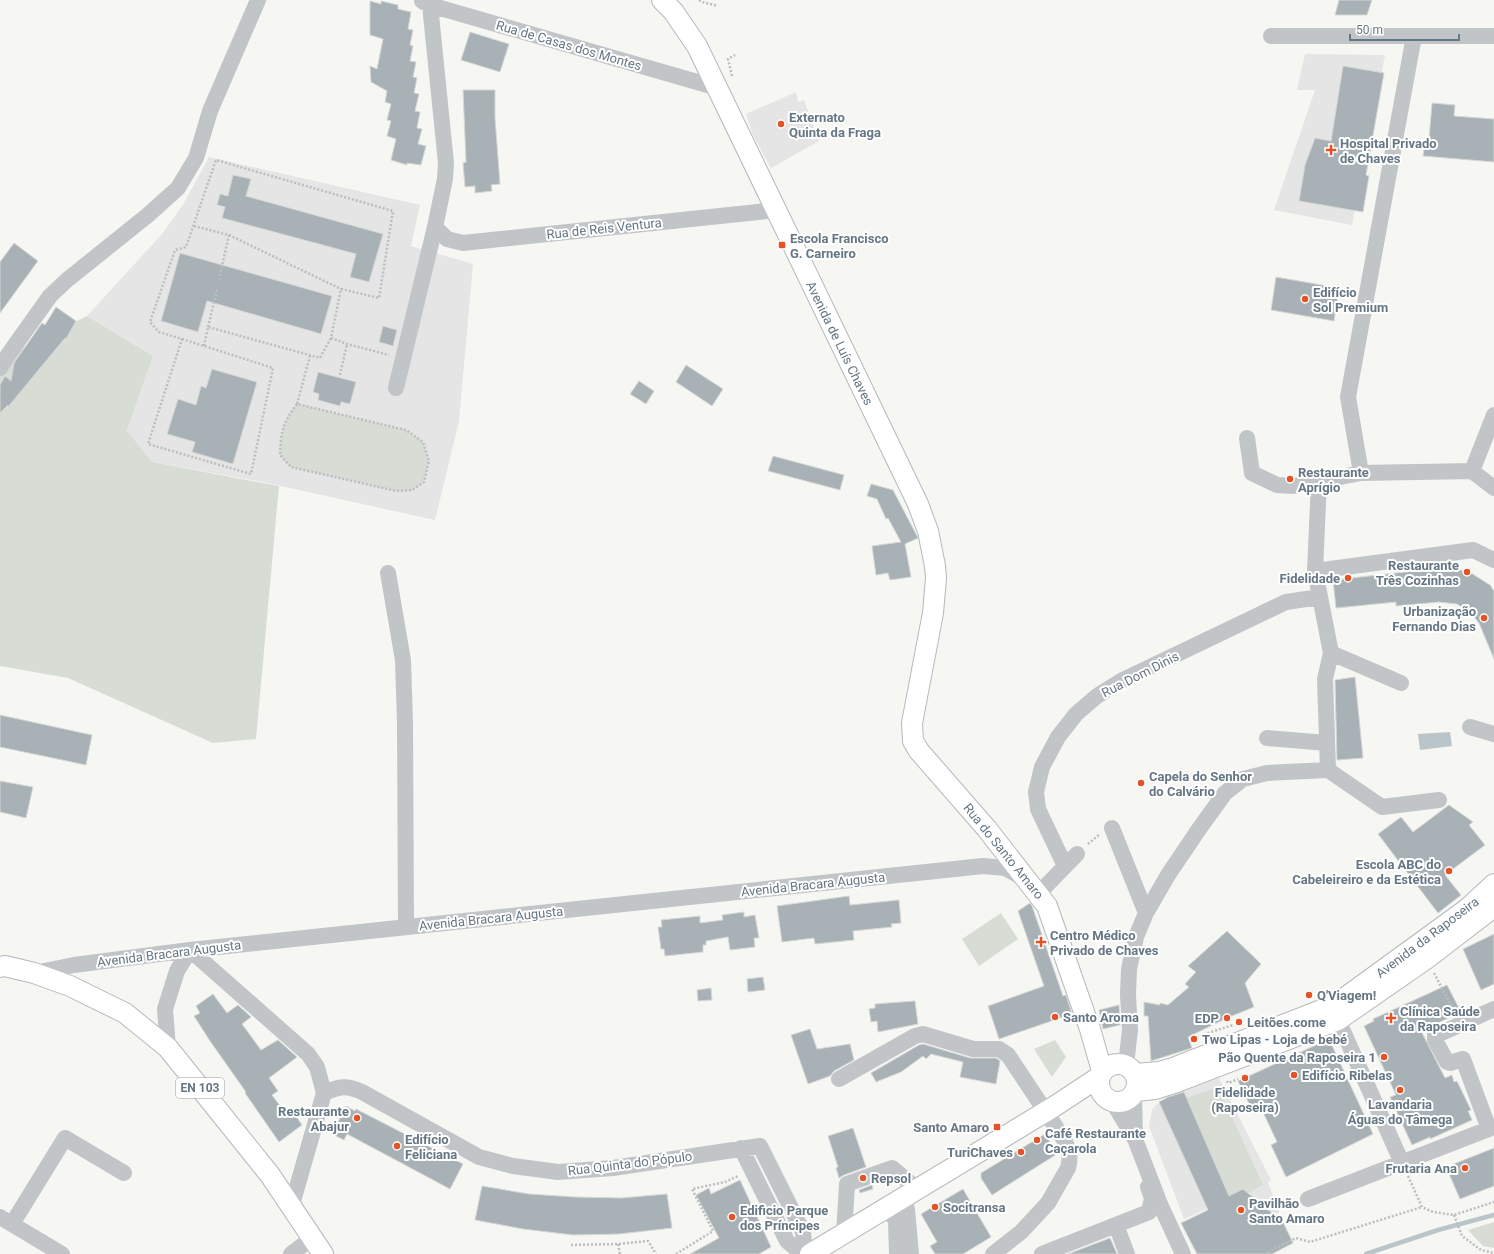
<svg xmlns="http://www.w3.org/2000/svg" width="1494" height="1254" viewBox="0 0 1494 1254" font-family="Roboto,sans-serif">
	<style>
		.built { fill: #e4e5e4 }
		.green { fill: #d7ddd4 }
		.water { fill: #b9c5c9 }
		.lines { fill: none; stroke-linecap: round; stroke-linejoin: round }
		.stream { stroke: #b9c5c9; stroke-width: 4.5 }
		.building { fill: #a8b1b6; stroke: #d7d7d5 }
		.major-casing { stroke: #b4b9bc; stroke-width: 22 }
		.path { stroke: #bbbdc0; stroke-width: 2.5; stroke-dasharray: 2 2; stroke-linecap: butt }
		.minor { stroke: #c1c5c8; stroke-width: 16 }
		.major { stroke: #fff; stroke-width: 20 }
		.poi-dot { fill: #e45325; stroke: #fff; stroke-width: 1.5 }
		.labels { text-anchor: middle; stroke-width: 4; stroke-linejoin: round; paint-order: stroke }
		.shield { fill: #fff; stroke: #939fa9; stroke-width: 1 }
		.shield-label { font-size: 12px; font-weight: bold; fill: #657684 }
		.street-label { font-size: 13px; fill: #657684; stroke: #fff }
		.poi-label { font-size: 13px; font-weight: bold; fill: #657684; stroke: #fff; text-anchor: start }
	</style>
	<rect width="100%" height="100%" fill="#f6f6f3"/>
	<path class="built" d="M1305,54L1385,55L1352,225L1274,210L1315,90H1297Z
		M796,92L798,102L804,100L819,141L771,168L753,135L746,114Z
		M209,157L420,205L411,246L473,264L459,421L435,520L263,482L152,462L127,432L153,356L87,316L162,234L183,205Z
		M1219,1078L1271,1180L1268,1182L1279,1212L1273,1215L1271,1213L1209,1208L1184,1219L1149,1126L1152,1110L1156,1105L1174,1095Z"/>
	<path class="green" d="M87,316L153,356L127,431L152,462L279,486L256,739L213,743L68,678L0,666V368L8,355Z
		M297,404L406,430L423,442L429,461L424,482L412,490L396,491L291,467L280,455C281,431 282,424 297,404Z
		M1001,913L1018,939L979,966L962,939Z
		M1055,1040L1066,1057L1052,1077L1034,1049Z
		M1218,1087L1263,1185L1221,1207L1186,1098Z
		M1494,1222V1248L1483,1246L1468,1230Z"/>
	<path class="water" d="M1450,732L1452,746L1420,750L1418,734Z"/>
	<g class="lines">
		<path class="stream" d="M1366,1254L1438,1230L1494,1215"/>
	</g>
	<path class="building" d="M1339,0H1372L1367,15H1335Z
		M370,1L381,4V1L398,5V9L411,12L408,29L413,30L410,45L413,46L410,61L416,62L413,77L417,78L414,93L419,94L415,111L420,112L417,128L422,129L418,144L426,146L421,165L407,163V165L391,160L396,139L387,136L391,121L387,120L391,104L385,102L387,91L371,82L370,66L377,69L383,39L370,35Z
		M470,32L509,44L500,72L461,60Z
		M1343,66L1384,73L1366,175L1369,176L1363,212L1299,201L1305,165L1315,138L1331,141Z
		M463,90H495V118L500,184L491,185L492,191L475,193V186L465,187L463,163L466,162Z
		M1432,103L1455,105L1454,116L1494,119V162L1423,156L1425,140H1429Z
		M233,175L251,179L246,196L383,234L369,282L350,277L356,254L222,218L225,207L217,205L220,194L228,196Z
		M14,243L38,261L0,313V262Z
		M180,253L332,296L321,334L207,301L198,332L161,321Z
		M1276,277L1339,288L1334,321L1271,310Z
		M56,307L76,321L66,339L65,338L8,407V405L0,413V385L5,376L11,381L14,363L42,323L45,325Z
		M383,326L397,330L393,346L379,342Z
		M686,365L723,389L712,406L676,382Z
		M212,369L257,382L233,464L192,452L195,442L167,434L178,399L196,405L201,386L206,388Z
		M318,372L356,382L350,404L341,402L340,406L318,400L319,394L313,392Z
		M639,381L654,391L646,404L630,394Z
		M773,456L844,475L840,490L768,471Z
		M871,484L893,490L917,536L918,538L905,544L911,577L890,580L888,573L876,575L872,546L901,542L888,518L886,519L877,499L867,496Z
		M1450,567L1471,573L1490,585L1494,591V659L1479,623L1470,612L1457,604L1439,602L1396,606V602L1336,608L1333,580Z
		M1355,677L1363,758L1337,760L1335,680Z
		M0,715L92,735L86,765L0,747Z
		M0,781L33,787L26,818L0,812Z
		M1449,805L1473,822L1469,825L1485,845L1445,875L1461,895L1438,913L1378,834L1401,817L1413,832Z
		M849,896L850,905L899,900L901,923L891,924L892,927L853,931L854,940L815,944L814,938L782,942L777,906Z
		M1030,903L1032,906L1063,996L1066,995L1072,1014L999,1039L988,1006L1044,986L1018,911Z
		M744,912V917L755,915L759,938H754L755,947L730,950L728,937L706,941V945H703V952L665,956L664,949H661L658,927H662L661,920L700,916V923L723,920L722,915Z
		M1227,931L1261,964L1245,983L1254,1007L1227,1018L1188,1037L1192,1048L1151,1061L1148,1016H1144V1002L1160,1005V1003L1168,1005L1189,987L1185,984L1196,972L1188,966Z
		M1494,934V984L1481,990L1463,949Z
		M763,977L765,990L748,992L747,979Z
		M1447,985L1461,1012L1421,1031L1445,1078L1452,1075L1454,1082L1457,1081L1471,1110L1468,1111L1472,1120L1430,1139V1137L1412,1145L1390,1097L1396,1095L1364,1026L1374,1021L1373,1019Z
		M711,988L712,1000L698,1001L697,990Z
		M213,994L227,1013L238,1005L251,1017L242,1024L261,1050L278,1040L297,1057L269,1078L278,1091L272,1095L286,1114L292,1110L302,1125L279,1142L245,1093L246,1092L210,1041L194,1016L200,1013L196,1006Z
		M915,1001L918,1024L878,1032L877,1021L871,1022L869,1009L875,1008V1004Z
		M1119,1005L1120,1025L1103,1029L1099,1010Z
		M810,1029L817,1049L850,1044L854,1060L834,1071L830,1076L808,1084L791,1035Z
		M1329,1039L1373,1134L1286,1177L1271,1145L1277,1142L1262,1110L1254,1114L1238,1081Z
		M923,1044L970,1058H996L1000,1061L996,1084L960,1077L963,1062L931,1054L926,1059L923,1056L901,1072L876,1082L871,1073L919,1045Z
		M1184,1092L1229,1196L1243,1189L1283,1222L1293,1243L1272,1254H1197L1181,1223L1208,1210L1159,1102L1168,1097Z
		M346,1106L355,1111L356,1109L463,1164L450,1189L347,1134L344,1140L332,1134Z
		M853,1128L866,1167L844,1175L839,1178L836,1168L838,1167L828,1136Z
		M1045,1134L1057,1154L992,1195L981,1178V1173Z
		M1494,1148V1186L1460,1199L1446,1167Z
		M740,1180L771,1247L759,1254H690L719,1238L696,1195L709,1188L711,1194Z
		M872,1185L873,1189L860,1193L859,1190Z
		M482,1186L529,1194L575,1197L621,1198L667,1194L672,1228L619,1234L573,1235L523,1229L475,1220Z
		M963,1189L991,1237L963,1254H935L930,1246L937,1242L921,1214Z
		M1110,1238L1117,1254H1068Z"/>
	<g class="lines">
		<defs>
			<path id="major" d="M662,0L673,11L697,46L918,504L928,531L935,566L936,578L933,613L912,723L913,741L919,751L987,829L1047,906L1090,1029L1102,1071
				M0,967L5,966L34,973L70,986L125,1013L168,1048L270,1175L323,1254
				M1099 1083a19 19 0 1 1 38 0a19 19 0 1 1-38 0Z
				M1135,1074L1159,1072L1173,1068L1329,1007L1346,997L1467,909L1494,884
				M1136,1091L1155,1089L1177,1082L1338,1020L1426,959L1494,907
				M810,1254L1055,1106L1099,1077"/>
		</defs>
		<use href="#major" class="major-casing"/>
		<path class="path" d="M699,0L702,2L718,6
			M732,76L728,59L735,55
			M194,226L229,235L219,279
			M229,235L341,289
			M208,327L217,290
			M182,339L273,368L251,474L148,444L182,339L159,332L150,322L175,250L186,247L216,160L393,211L379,298L341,289L331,338L347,344L389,355
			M204,346L208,327L320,358L331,338
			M340,375L347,344
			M297,404C282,424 281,431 280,455L291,467L396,491L412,490L424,482L429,461L423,442L406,430L297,404L310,356
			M1088,844L1100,834
			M1434,973L1454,1011
			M1192,1043V1040L1205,1034L1233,1025
			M1227,1081L1228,1083L1238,1079
			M1408,1176L1422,1207L1433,1212L1454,1215L1494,1202
			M1454,1215L1462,1236L1481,1250L1494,1253
			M618,1244L620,1254
			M571,1245L618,1244L648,1241L656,1254
			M676,1254L713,1231L692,1189L725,1182L738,1176
			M1264,1254L1296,1238L1310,1242L1422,1207"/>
		<path class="minor" d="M422,1L430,5L718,88
			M1271,36H1494
			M435,227L447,239L463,243L777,210
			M0,368L8,355L50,296L67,280L148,215L178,188L196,158L210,111L258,0
			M396,388L435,227L445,179L446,163L430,5L431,0
			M1247,438L1252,473L1277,485L1294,486L1361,473L1472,471L1494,488
			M1472,471L1494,415
			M1361,473L1348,397L1414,36
			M1319,481L1315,571L1331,653L1325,679L1328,770
			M1315,571L1473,550L1494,560
			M388,573L403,660L405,723L406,926
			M1331,653L1401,683
			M1470,727L1494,734
			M1267,738L1327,743
			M1328,770L1382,807L1439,800
			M1112,828L1146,913
			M1065,866L1038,809L1036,792L1042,767L1058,737L1076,714L1097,696L1121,681L1286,602L1320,597
			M1039,893L1077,854
			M34,973L74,965L190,950L983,866L1005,868L1023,878
			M1338,1020L1402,1163
			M168,1048L165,1009L177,971L190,950L308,1054L317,1067L324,1093
			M1126,1065L1130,1030L1128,995L1129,969L1136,937L1146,913L1168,875L1199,829L1225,793L1243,779L1267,773L1328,770
			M839,1079L915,1036L923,1034L973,1049H999L1008,1055L1065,1141C1069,1151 1071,1158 1068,1168L1048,1203L1021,1232L993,1254
			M324,1093C340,1086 346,1085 362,1092L479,1157L513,1166L558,1172L613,1168L760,1146L803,1232L805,1254
			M1134,1094L1135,1139
			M1112,1101L1135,1139L1160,1204L1183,1254
			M1489,1129L1463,1059L1450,1063L1447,1062L1435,1040V1036L1494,1009
			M741,1148L787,1241L802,1254
			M902,1199L907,1209L911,1254
			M1308,1199L1494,1127
			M291,1208L324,1093
			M886,1208L896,1220L897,1254
			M0,1217L62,1254
			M12,1224L65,1138L124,1173
			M844,1234L847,1184L892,1168L917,1189
			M291,1254L312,1238
			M1042,1254L1116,1225
			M1127,1254L1116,1225L1149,1212L1152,1198L1148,1187"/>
		<use href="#major" class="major"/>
	</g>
	<g class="poi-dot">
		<circle cx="781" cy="124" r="4"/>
		<path d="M1329 144h4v4h4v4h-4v4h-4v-4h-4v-4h4z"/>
		<rect x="778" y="241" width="8" height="8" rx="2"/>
		<circle cx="1305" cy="299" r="4"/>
		<circle cx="1290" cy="479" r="4"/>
		<circle cx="1467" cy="572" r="4"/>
		<circle cx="1348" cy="578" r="4"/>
		<circle cx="1484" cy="618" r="4"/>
		<circle cx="1141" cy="783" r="4"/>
		<circle cx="1449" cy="871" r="4"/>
		<path d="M1039 936h4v4h4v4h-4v4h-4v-4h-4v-4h4z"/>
		<circle cx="1309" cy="995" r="4"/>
		<circle cx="1055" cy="1017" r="4"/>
		<circle cx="1227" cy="1018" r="4"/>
		<path d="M1389 1012h4v4h4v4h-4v4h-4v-4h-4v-4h4z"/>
		<circle cx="1239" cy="1022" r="4"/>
		<circle cx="1194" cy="1039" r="4"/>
		<circle cx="1384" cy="1057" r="4"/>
		<circle cx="1294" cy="1075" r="4"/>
		<circle cx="1245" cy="1078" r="4"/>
		<circle cx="1400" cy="1090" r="4"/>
		<circle cx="357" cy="1118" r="4"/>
		<rect x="993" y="1123" width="8" height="8" rx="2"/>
		<circle cx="1037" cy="1140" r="4"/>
		<circle cx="397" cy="1146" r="4"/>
		<circle cx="1021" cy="1152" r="4"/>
		<circle cx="1465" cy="1168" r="4"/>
		<circle cx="863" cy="1178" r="4"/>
		<circle cx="935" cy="1207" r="4"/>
		<circle cx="1241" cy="1210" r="4"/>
		<circle cx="732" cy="1217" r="4"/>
	</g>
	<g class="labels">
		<rect class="shield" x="176" y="1078" width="48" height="20" rx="3"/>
		<g class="shield-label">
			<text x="200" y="1092">EN 103</text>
		</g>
		<g class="street-label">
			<text transform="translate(569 45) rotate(16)" y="5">Rua de Casas dos Montes</text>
			<text transform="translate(604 228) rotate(-6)" y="5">Rua de Reis Ventura</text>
			<text transform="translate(840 343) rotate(64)" y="5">Avenida de Luís Chaves</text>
			<text transform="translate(1140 674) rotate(-27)" y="5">Rua Dom Dinis</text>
			<text transform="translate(1004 851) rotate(51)" y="5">Rua do Santo Amaro</text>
			<text transform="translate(813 884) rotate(-6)" y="5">Avenida Bracara Augusta</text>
			<text transform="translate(491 918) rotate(-6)" y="5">Avenida Bracara Augusta</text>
			<text transform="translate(1427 937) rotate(-37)" y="5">Avenida da Raposeira</text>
			<text transform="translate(169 953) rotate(-7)" y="5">Avenida Bracara Augusta</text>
			<text transform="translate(630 1163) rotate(-7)" y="5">Rua Quinta do Pópulo</text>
		</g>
		<g class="poi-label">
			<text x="789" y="122">Externato<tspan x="789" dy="15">Quinta da Fraga</tspan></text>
			<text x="1340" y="148">Hospital Privado<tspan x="1340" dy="15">de Chaves</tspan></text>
			<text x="790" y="243">Escola Francisco<tspan x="790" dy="15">G. Carneiro</tspan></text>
			<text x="1313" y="297">Edifício<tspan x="1313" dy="15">Sol Premium</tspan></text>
			<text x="1298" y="477">Restaurante<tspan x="1298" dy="15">Aprígio</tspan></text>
			<text x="1459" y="570" text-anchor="end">Restaurante<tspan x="1459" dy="15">Três Cozinhas</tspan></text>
			<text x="1340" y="583" text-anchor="end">Fidelidade</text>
			<text x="1476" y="616" text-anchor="end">Urbanização<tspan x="1476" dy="15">Fernando Dias</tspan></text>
			<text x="1149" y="781">Capela do Senhor<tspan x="1149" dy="15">do Calvário</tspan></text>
			<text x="1441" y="869" text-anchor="end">Escola ABC do<tspan x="1441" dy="15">Cabeleireiro e da Estética</tspan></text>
			<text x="1050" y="940">Centro Médico<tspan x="1050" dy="15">Privado de Chaves</tspan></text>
			<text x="1317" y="1000">Q'Viagem!</text>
			<text x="1400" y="1016">Clínica Saúde<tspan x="1400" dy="15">da Raposeira</tspan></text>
			<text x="1063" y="1022">Santo Aroma</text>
			<text x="1219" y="1023" text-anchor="end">EDP</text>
			<text x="1247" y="1027">Leitões.come</text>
			<text x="1202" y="1044">Two Lipas - Loja de bebé</text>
			<text x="1376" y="1062" text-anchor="end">Pão Quente da Raposeira 1</text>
			<text x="1302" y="1080">Edifício Ribelas</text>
			<text x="1245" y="1097" text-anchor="middle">Fidelidade<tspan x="1245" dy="15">(Raposeira)</tspan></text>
			<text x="1400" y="1109" text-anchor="middle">Lavandaria<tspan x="1400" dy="15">Águas do Tâmega</tspan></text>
			<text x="349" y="1116" text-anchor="end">Restaurante<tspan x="349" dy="15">Abajur</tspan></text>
			<text x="989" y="1132" text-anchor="end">Santo Amaro</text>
			<text x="1045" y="1138">Café Restaurante<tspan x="1045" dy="15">Caçarola</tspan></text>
			<text x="405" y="1144">Edifício<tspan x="405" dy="15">Feliciana</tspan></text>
			<text x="1013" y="1157" text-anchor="end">TuriChaves</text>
			<text x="1457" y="1173" text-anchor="end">Frutaria Ana</text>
			<text x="871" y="1183">Repsol</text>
			<text x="1249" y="1208">Pavilhão<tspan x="1249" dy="15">Santo Amaro</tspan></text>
			<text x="943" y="1212">Socitransa</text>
			<text x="740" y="1215">Edificio Parque<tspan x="740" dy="15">dos Príncipes</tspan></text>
		</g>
	</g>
	<path d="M1350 34v6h109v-6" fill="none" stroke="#657684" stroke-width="2"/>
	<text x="1356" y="34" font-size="12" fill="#657684" stroke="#ffffff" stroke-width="3" paint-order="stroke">50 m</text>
</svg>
